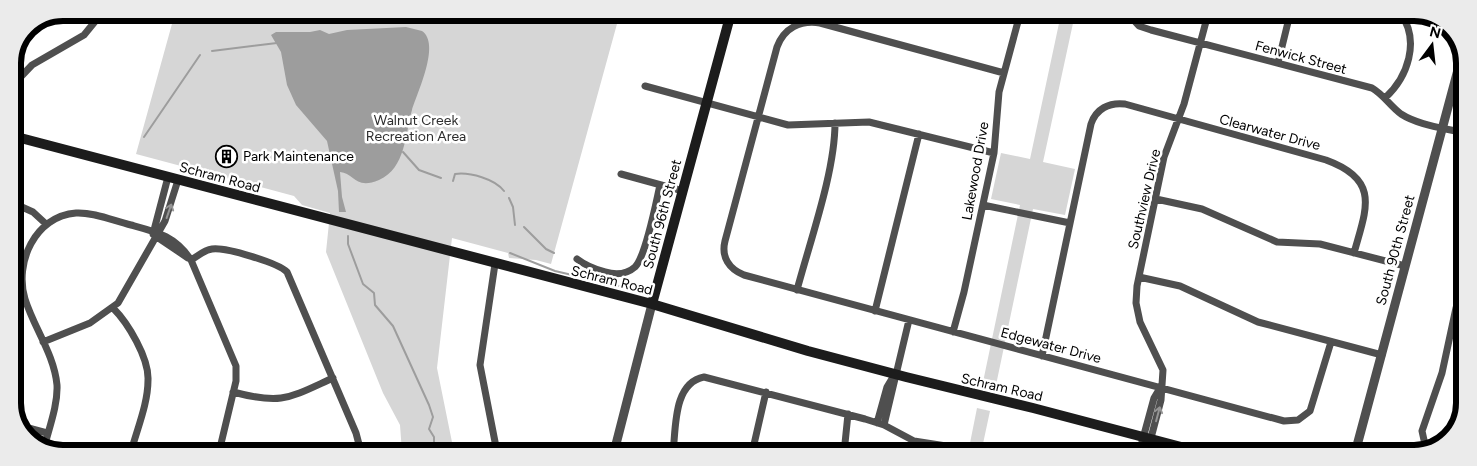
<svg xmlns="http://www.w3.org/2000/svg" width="1477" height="466" viewBox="0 0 1477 466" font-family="Figtree,sans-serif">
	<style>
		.green { fill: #d6d6d6 }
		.water { fill: #9d9d9d }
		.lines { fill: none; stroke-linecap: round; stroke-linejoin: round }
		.stream { stroke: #9d9d9d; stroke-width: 2 }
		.minor { stroke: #4f4f4f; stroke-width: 7 }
		.tertiary { stroke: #4f4f4f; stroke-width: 9 }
		.secondary { stroke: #1c1c1c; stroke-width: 10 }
		.oneway { stroke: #959595 }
		.labels { text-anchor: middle; stroke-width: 5; stroke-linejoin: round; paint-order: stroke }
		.street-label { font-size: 14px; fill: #000; stroke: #fff }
		.park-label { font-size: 14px; fill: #2d2d2d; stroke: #fff }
		.poi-label { font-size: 14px; fill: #000; stroke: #fff; text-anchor: start }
		.rim { fill: none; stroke: #000; stroke-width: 6 }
	</style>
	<rect width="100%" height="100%" fill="#fff"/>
	<path class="green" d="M175,13H620L551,264L536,260L509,258L508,253L452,238L437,368L454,452H402L400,425L383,393L326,252L330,213L302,205L294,196L136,154Z
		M1061,14H1075L1043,162L1075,169L1065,215L1033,209L996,385L983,382L1020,205L991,199L1001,153L1030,159Z
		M977,408L990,411L981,453H968Z"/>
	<path class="water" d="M406,27L422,31C441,44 417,93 412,110C405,134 406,168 379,180C355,190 354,173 340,172L342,197L346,212H339L338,191L327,141L296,105L287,85L281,52L271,35L276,32H310L320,30L329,34L347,30Z"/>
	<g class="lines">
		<path class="stream" d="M602,13L611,19
			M212,51L277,43
			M144,137L200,55
			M403,152L419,170L441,178
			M453,181L455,174C470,172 495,179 504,191
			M509,198L513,207L515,225
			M524,227L546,249L554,253
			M348,236V244L363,284L374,293L375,305L393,326L429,405L433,417L429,429L434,437V452
			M510,253L555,271L628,288"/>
		<path class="minor" d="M1128,14L1139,26L1151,30L1372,88C1384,95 1390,106 1401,114C1418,125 1444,128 1464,133
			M1278,63L1290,14
			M1004,73L820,23C800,20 784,28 777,47L725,241C721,257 729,269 744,275L1284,421L1298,420L1310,411L1331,342
			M13,85L32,65L84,35L102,13
			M645,86L788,125L869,122L994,153
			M1385,98C1408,77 1420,41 1401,14
			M621,174L683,191
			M1156,199L1202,209L1277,242L1320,244L1405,266
			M13,203L33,212L46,224
			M983,205L1070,223
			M153,234L168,177
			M154,235L188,258
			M577,259C586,266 594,269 605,272C616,275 626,275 635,267C646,256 656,202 660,185
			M191,260C198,256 204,250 212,249C226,247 278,263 287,272L356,433L361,452
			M495,264L480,365L497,452
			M1139,277L1180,286L1258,322L1382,355
			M797,290C810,241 835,172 835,123
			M13,293L23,291
			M113,308C128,323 149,358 148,380C148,404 137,429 131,452
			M875,311L919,134
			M953,332L964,292L994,153L999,92L1020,14
			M43,342L90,323L118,303L165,221L178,180
			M1042,356L1091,124C1096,109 1109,102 1125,104L1326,160C1381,180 1366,209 1354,253
			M233,392C282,405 289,398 333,378
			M877,423L887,387L893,377
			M884,425L909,320
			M21,426L47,433
			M44,448C49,428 58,405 57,385C54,354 34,328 25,299C14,263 35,216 76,213C94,212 114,221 131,225C157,232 175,236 191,260L236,366V381L219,452
			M1426,449L1422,431L1442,373L1456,308L1463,289
			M673,453C676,428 673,383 704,377L865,419L884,425L914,441L991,453
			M752,453L766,392
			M844,453L848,414
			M1139,453L1154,398L1160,388
			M1147,453L1161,400L1163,370L1140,322L1136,303L1137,286L1164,157L1184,104L1208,14"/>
		<path class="tertiary" d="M614,452L652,304
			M1355,453L1462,55"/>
		<path class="secondary" d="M13,136L652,304L808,351L906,377L1033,408L1204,453
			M652,304L731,13"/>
	</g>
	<defs><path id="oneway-shaft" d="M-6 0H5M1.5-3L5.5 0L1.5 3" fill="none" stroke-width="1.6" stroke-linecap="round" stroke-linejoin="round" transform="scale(1.25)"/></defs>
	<g class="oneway">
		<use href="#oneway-shaft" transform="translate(169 211) rotate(-71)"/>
		<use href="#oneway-shaft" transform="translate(1158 414) rotate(-75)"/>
	</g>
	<defs>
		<symbol id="building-ring" viewBox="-11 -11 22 22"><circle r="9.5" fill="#fff" stroke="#000" stroke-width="1.5"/><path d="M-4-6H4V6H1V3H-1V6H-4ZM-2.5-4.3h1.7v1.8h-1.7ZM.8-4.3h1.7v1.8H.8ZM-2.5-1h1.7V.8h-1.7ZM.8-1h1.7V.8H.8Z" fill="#000"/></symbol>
	</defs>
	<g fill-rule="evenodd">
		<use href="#building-ring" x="214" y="144" width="25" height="25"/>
	</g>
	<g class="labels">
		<g class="street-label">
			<text transform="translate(1301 57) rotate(15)" y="5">Fenwick Street</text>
			<text transform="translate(1270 132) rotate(15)" y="5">Clearwater Drive</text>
			<text transform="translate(975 171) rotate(-80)" y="5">Lakewood Drive</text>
			<text transform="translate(220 177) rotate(15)" y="5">Schram Road</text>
			<text transform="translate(1144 199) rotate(-77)" y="5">Southview Drive</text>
			<text transform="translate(662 214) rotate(-75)" y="5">South 96th Street</text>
			<text transform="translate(1395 250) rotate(-75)" y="5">South 90th Street</text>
			<text transform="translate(612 280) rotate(14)" y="5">Schram Road</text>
			<text transform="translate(1051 345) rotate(15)" y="5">Edgewater Drive</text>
			<text transform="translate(1002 387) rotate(13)" y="5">Schram Road</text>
		</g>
		<g class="park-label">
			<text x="416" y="125">Walnut Creek<tspan x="416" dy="16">Recreation Area</tspan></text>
		</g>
		<g class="poi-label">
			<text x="243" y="161">Park Maintenance</text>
		</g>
	</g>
	<path d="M0 0H1477V466H0ZM63 21H1414A42 42 0 0 1 1456 63V403A42 42 0 0 1 1414 445H63A42 42 0 0 1 21 403V63A42 42 0 0 1 63 21Z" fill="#ebebeb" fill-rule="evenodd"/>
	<path class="rim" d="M63 21H1414A42 42 0 0 1 1456 63V403A42 42 0 0 1 1414 445H63A42 42 0 0 1 21 403V63A42 42 0 0 1 63 21Z"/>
	<g transform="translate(1432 45) rotate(15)" stroke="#ffffff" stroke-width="4" paint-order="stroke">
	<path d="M0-4L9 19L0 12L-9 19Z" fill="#000000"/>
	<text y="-8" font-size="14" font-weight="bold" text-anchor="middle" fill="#000000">N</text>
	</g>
</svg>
